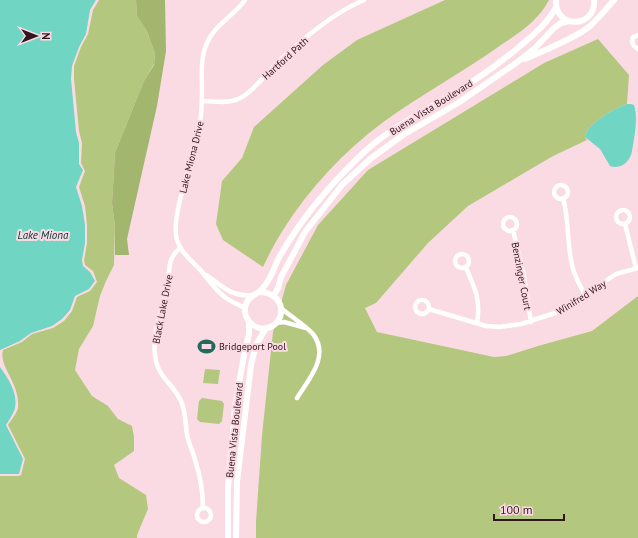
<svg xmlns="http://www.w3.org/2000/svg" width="638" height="538" viewBox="0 0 638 538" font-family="'PT Sans',sans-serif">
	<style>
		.green { fill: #b4c77e }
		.forest { fill: #a3b66d }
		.water { fill: #70d5c3 }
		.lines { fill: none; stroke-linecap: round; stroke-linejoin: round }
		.minor { stroke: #fff; stroke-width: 4.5 }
		.secondary { stroke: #fff; stroke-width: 6 }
		.labels { text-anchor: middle; stroke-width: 4; stroke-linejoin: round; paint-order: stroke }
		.street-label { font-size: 10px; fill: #32161f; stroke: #fbdbe3 }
		.poi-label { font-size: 10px; fill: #32161f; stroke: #fbdbe3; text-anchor: start }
		.water-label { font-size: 11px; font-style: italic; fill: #01342d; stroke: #fbdbe3 }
	</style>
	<rect width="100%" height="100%" fill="#fbdbe3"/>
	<path class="green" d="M99,0H136L137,16L147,31L155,54L154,64L144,81L115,153L112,203L115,226L114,265L106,281L100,296L93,326L79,349L75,370L92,396L108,406L118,419L132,426L134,437V451L114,465L119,478L146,495L148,509L137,535V538H0V476H19L21,475L25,459L8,425C11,420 17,413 18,408C19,400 16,388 12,381C8,371 0,361 3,350L22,342L32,334L53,328L64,321L72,311L77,297L90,291L97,282L93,271L85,265L84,260L87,243V225L85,206L79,187L85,171L81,163L82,143L79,131L74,79V66L81,47L88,34L93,10Z
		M445,0H549C539,20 519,33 501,45C462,73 420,95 382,123C343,152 309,189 283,230C275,242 269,255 263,267L223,240L216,224L222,181L242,158L254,127L323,65L357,40Z
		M598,39L629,75L627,104C615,108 586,124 585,137L587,140L553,156L468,206L428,243L376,303L365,308L377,332L494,357L506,356L538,346L592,331L638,296V538H256V522L262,435L273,332L286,285L318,225L368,170L544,63Z
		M205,369L220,370L218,384L203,383Z
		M202,398L222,401L224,404L222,421L219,424L200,422L197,419L199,401Z"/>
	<path class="forest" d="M136,0H165L166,51L157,106L127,239L129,255H115V226L112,203L115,153L144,81L154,65L155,54L147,31L137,16Z"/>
	<path class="water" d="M0,0H96L90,10L86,34L79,47L72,66L71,79L76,132L79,143V164L83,170L76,187L82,206L85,225V243L82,260L83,266L90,272L95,281L89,289L75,296L70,310L62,319L52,326L31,333L20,341L0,350Z
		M627,104H631L634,105C638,117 635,133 633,145C632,149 632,154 630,157C626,165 618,169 610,166L600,149L585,137C586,124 615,108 627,104Z
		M0,367C8,378 18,393 15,408C14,413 9,420 6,425L23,459L19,474H0Z"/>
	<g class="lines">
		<path class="minor" d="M638,35L633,37L632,42L634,46L638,49
			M202,101C213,101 228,104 238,99C251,94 266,74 276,64C302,40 331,14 364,0
			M554 192a7 7 0 1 1 14 0a7 7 0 1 1-14 0Z
			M563,198C570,222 566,249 574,272C577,280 581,288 585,295
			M616 217a7 7 0 1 1 14 0a7 7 0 1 1-14 0Z
			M503 224a7 7 0 1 1 14 0a7 7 0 1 1-14 0Z
			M625,224L636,268
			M513,230L524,276L531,322
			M180,248C165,261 171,272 167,289C162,311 152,331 155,355C157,377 173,383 181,401C186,412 185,423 187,434C188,443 193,451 195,460C200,475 203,491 203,508
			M455 261a7 7 0 1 1 14 0a7 7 0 1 1-14 0Z
			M466,268C475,288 481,300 477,323
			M206,275C223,286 230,297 252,295
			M415 307a7 7 0 1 1 14 0a7 7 0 1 1-14 0Z
			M244,308C238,304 231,302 226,298C216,291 210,282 203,273C194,262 181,254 177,240C170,219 192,160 198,136C201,121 202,106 202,91C202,75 200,58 207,43C215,24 234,16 245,0
			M281,308C291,317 304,324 313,334C330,356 309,379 297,398
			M429,309L486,326L500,327L521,324L555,313L570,305L616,274L638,268
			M276,323L284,322L306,328
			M197 515a7 7 0 1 1 14 0a7 7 0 1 1-14 0Z"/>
		<path class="secondary" d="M556,0C554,29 596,29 594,0
			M525,59C546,49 570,41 589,27C598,19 606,9 614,0
			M259,292C286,292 288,323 267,328C252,331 240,315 247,302C250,295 256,295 260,291C264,287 267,283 269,279C274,271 276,262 281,254C302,218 328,187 358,158C381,134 414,117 442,100C472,83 501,63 526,41C538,31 549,21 556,7
			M274,295L278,288L281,277L305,232L342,185L370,159L403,135L458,103L516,63L535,48L554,28L561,23L570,21
			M228,538V488L235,407L244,355L249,334V322
			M236,538L237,482L251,365L256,345L266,328"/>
	</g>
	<defs>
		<symbol id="stadium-bare" viewBox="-9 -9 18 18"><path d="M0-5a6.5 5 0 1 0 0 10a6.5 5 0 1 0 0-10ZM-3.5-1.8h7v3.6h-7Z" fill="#22695e" stroke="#fbdbe3" stroke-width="2.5" paint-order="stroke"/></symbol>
	</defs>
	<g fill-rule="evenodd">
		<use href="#stadium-bare" x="194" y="334" width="25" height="25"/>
	</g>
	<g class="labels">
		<g class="street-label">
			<text transform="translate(285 58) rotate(-42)" y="4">Hartford Path</text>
			<text transform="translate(431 107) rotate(-32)" y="4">Buena Vista Boulevard</text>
			<text transform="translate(191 157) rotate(-76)" y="4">Lake Miona Drive</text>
			<text transform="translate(522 276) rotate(79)" y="4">Benzinger Court</text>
			<text transform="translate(581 297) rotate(-32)" y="4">Winifred Way</text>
			<text transform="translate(162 309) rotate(-79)" y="4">Black Lake Drive</text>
			<text transform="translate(234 430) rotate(-84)" y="4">Buena Vista Boulevard</text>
		</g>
		<g class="poi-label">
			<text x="219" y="350">Bridgeport Pool</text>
		</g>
		<g class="water-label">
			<text x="43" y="239">Lake Miona</text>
		</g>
	</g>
	<g transform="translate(36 36) rotate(90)" stroke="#fbdbe3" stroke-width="3" paint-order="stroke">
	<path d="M0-3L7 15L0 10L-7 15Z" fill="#32161f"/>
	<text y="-6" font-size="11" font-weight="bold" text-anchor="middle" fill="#32161f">N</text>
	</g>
	<path d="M494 514v6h70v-6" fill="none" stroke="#32161f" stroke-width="2"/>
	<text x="500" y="514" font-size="12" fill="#32161f" stroke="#fbdbe3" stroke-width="3" paint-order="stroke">100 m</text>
</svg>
